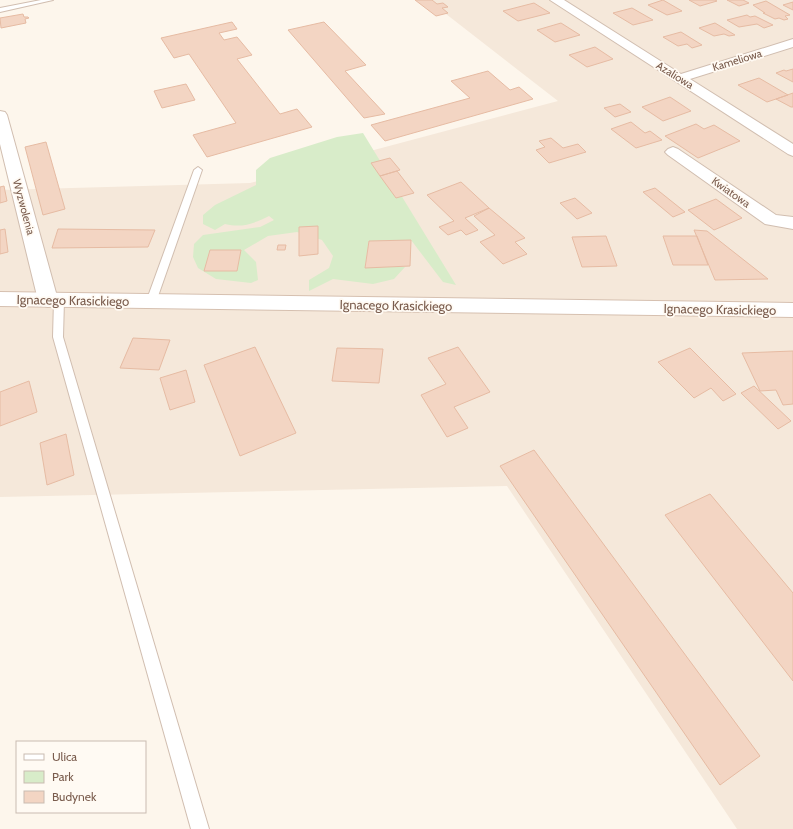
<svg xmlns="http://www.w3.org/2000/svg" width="793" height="829" viewBox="0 0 793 829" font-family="Cabin,sans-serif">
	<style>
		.residential { fill: #f5e8da }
		.green { fill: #d8ecc9 }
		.building { fill: #f3d5c3; stroke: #e6bba3 }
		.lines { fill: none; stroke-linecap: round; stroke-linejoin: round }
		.lane-casing { stroke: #d1beb0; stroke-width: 2 }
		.street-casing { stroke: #d1beb0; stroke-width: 2 }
		.secondary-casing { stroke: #d6c0b0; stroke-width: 2 }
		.lane { fill: #fff; fill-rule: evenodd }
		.street { fill: #fff; fill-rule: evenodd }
		.secondary { fill: #fff; fill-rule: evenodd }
		.labels { text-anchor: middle; stroke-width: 3.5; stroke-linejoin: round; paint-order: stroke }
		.far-street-label { font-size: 11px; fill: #7a5c4d; stroke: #fffaf3 }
		.street-label { font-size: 13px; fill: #7a5c4d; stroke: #fffaf3 }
	</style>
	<rect width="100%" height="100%" fill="#fdf6ec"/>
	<path class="residential" d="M428,0H793V829H737L507,486L0,497V190L250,183L558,101Z"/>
	<path class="green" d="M363,133L456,285L443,282L411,240L369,241L365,267H405L394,279L373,284L333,279L309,291V280L329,268L333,256L322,240L297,232L268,236L244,250L256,262L258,280L251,283L216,279L198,268L193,257L194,244L203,235L260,227L274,220L269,216C253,224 242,228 225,224L215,230L203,224V215L215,205L256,185V170L270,158L337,137Z"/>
	<path class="building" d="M415,0H432L437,4L443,3L448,7L442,8L448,13L436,16Z
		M663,0L682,11L667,15L648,5Z
		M689,0H715L717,1L700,6Z
		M727,0H743L749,3L739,6Z
		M766,1L790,15L785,16L788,19L784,20L779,18L775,19L763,13H765L753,5Z
		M793,2V10L783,5Z
		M534,3L550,13L518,21L503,11Z
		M632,8L653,20L633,25L613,13Z
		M23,14L24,17H28L29,18L25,19L26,23L1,28L0,18Z
		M747,15L750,17L755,16L773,25L764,28L757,24L739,27L727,20Z
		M232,22L237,29L219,33L224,40L237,37L252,55L237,59L280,114L297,109L312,127L207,157L193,135L236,123L189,54L174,58L161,38Z
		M324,22L366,65L345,71L385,114L364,118L288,30Z
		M561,23L580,35L555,42L537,30Z
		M715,23L735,35L729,36L724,34L714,36L699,28Z
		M681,32L702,45L692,48L687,44L678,46L663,37Z
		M595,47L613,59L587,67L569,55Z
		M793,69V82L776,73L784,70L786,71Z
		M488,71L510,90L519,87L533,99L385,141L371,125L470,98L451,81Z
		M759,78L788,95L767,102L738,85Z
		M186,84L195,100L162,108L154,91Z
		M793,93V107H791L776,99Z
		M670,97L691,111L663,121L642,107Z
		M620,104L631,112L615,117L604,108Z
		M631,122L645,133L650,131L662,140L636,148L611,129Z
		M696,124L704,129L714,125L740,141L698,158L665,136Z
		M551,138L563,148L578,144L586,152L549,163L536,150L545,147L539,141Z
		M46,142L65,209L43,215L25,147Z
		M390,158L400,170L380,176L371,163Z
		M397,171L414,193L396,198L380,176Z
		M461,182L489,208L465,218L478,230L466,235L461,230L448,235L439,227L454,221L427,195Z
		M4,186L7,201L0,203V187Z
		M655,188L685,212L673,217L643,192Z
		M575,198L592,213L577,219L560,203Z
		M716,199L742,218L714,230L688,210Z
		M489,208L525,238L515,242L527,254L503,264L480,242L495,235L474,216Z
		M318,226V254L299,256V227Z
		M5,229L8,252L0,254V230Z
		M58,229L155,230L148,247L52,248Z
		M694,230L707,231L768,279L715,280Z
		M606,236L617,266L582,267L572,237Z
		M663,236H697L708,265H673Z
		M411,240L410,266L365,268L369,241Z
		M278,245H286L285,250H277Z
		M210,250H241L237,271H204Z
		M133,338L170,340L159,370L120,368Z
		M255,347L296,433L240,456L204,365Z
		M458,347L490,392L454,407L468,428L447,437L421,395L446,384L428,358Z
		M337,348L383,349L379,383L332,381Z
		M690,348L736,394L723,401L711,388L694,398L658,362Z
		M793,351V404L783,405L776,390L760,391L742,353Z
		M186,370L195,402L170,410L160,378Z
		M29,381L37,412L0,426V392Z
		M754,386L791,421L778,429L741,393Z
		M66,434L74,475L47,485L40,443Z
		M534,450L760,756L720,785L500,466Z
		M710,494L793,593V681L665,515Z"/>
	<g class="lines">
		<defs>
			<path id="lane" d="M41,0H53L0,12V8Z
				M198,167L202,170L156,302L155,305H147L146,302L194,170Z
				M59,296L63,297L64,300L63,337L209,829H191L53,337L54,300L55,297Z"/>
			<path id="street" d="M550,0H564L681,74L793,39V47L690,79L793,144V156L788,154Z
				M0,111L5,112L7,115L58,300L55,305L48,307L41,305L38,300L0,144Z
				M673,147L678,149L776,215L793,217V229L765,224L668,155L665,152L668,149Z"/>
			<path id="secondary" d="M0,292L793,303V317L0,306Z"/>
		</defs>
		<use href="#lane" class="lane-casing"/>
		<use href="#street" class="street-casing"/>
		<use href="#secondary" class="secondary-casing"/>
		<use href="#lane" class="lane"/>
		<use href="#street" class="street"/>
		<use href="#secondary" class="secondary"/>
	</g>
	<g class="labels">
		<g class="far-street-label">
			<text transform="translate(737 60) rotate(-17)" y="4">Kameliowa</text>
			<text transform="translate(675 75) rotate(32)" y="4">Azaliowa</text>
			<text transform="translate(731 192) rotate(35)" y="4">Kwiatowa</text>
			<text transform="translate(24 207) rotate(75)" y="4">Wyzwolenia</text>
		</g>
		<g class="street-label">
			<text transform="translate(73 300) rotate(1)" y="5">Ignacego Krasickiego</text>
			<text transform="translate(396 305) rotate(1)" y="5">Ignacego Krasickiego</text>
			<text transform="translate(720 309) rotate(1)" y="5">Ignacego Krasickiego</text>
		</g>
	</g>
	<rect x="16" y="741" width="130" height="72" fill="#fffaf3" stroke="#cabbb1"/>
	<rect x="24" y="754" width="20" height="6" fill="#ffffff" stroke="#cabbb1"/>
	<text x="52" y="761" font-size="12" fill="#7a5c4d">Ulica</text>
	<rect x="24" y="771" width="20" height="12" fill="#d8ecc9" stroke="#cabbb1"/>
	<text x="52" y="781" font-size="12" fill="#7a5c4d">Park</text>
	<rect x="24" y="791" width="20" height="12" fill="#f3d5c3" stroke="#cabbb1"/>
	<text x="52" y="801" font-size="12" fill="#7a5c4d">Budynek</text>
</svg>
